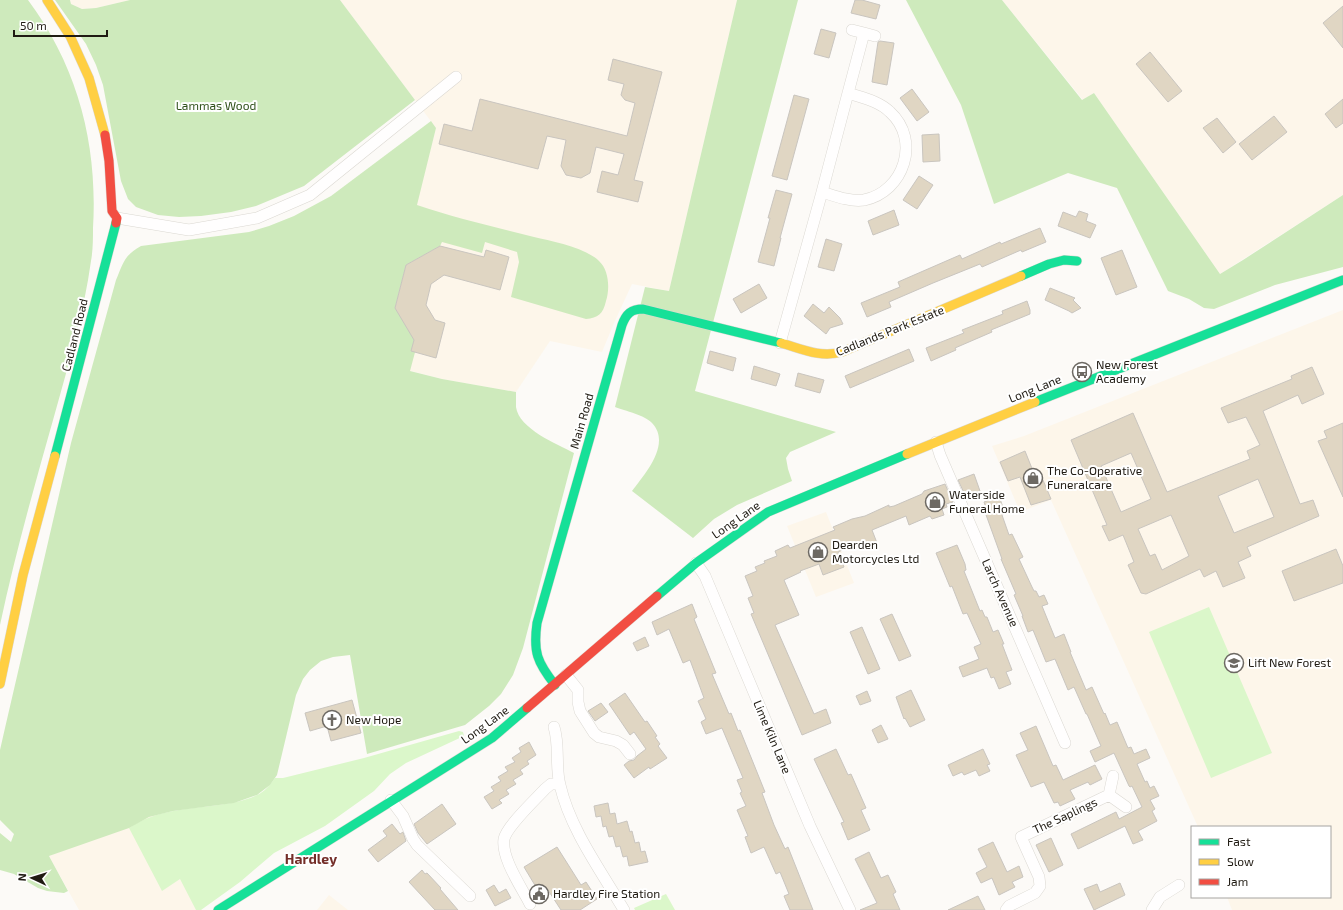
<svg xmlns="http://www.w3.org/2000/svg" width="1343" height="910" viewBox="0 0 1343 910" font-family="'Exo 2',sans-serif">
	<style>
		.built { fill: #fdf6ea }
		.green { fill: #dbf7ca }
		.forest { fill: #ceeabc }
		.building { fill: #e0d6c3; stroke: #c9c5bf; fill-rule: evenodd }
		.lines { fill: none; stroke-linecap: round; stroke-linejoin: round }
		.street-casing { stroke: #dbd8d2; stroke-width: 12 }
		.fast-casing { stroke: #dbd8d2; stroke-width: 10 }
		.slow-casing { stroke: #dbd8d2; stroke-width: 10 }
		.jam-casing { stroke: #dbd8d2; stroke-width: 10 }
		.street { stroke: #fffefe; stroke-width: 11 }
		.fast { stroke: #16e098; stroke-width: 9 }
		.slow { stroke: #ffcf43; stroke-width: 9 }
		.jam { stroke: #f24e42; stroke-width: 9 }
		.labels { text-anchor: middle; stroke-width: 4; stroke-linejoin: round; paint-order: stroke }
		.park-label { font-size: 12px; fill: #30511b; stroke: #fff }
		.street-label { font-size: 12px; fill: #201b13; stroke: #fff }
		.poi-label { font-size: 12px; fill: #201b13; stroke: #fff; text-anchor: start }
		.quarter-label { font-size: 14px; font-weight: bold; fill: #742e29; stroke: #fff }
	</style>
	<rect width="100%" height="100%" fill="#fcfaf7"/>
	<path class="built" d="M70,0H130L96,8L82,9L71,4Z
		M340,0H737L669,291L632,284L614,323L602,352L550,341L516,392L442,379L376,362L436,128Z
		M1002,0H1343V195L1220,274L1094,93L1083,100Z
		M1343,310V910H1232L1227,897H1330V827H1198L1051,500L1020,512L992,446L1024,436Z
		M826,512L854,583L816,597L787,526Z
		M156,811L196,910H79L49,856Z
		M329,895L348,910H317Z"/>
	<path class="green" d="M1209,607L1272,753L1211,778L1149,632Z
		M459,731L463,732L464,736L406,763L390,774L374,791L325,826L274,853L240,882L201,910H196L180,879L162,891L129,828C155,810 188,809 218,805C231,803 245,801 257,795C264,792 270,785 275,778H283L364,758Z
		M666,894L675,910H635L634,908Z"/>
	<path class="forest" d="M0,0H28C78,67 98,145 93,228C93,239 93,250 91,261C84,312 69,363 55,413C35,484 15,554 0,625Z
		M55,0H70L71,4L82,9L96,8L130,0H340L415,100L304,186L256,206L231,212L201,216L179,217L158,215L136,207L128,199L121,181L103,85L96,65L86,44Z
		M737,0H798L695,391L836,432L790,452L786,458L788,469L792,481L737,505L714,519L693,538L632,491C644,475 672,444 652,423C645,415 625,411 615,407L645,287L669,291Z
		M906,0H1002L1082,100L1094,93L1220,274L1243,260L1343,195V267L1275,285L1214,309L1204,308L1189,299L1168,291L1117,188L1068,173L994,204L961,105Z
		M431,121L436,128L417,205C455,218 495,227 534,237C552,241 586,248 599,261C609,270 610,289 606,301C603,314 598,318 586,319L511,297L519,262L517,252L485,242L482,253L442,242L440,246L406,265L395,308L418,341L410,371L442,379L516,392C516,397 516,402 516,407C519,429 557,444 574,453L523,648L513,675L501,694L489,706L465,725L367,754L350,655L333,657L321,661L310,670L303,679L296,695L277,775L270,785L257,795L234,803L173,811L149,817L129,828L49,856L68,891L64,893L47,891L38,888L14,874L0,870V833L11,842L14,834L0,820V750L5,728L71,443L116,280C123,264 124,255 141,246L249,232L269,226L294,216L331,196Z"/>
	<path class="building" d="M855,0H862L880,5L876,19L851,13Z
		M1343,6V48L1323,23Z
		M821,29L836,33L829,58L814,54Z
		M880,41L894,43L887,85L872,82L878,42Z
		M1150,52L1182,91L1168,102L1136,64Z
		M613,59L662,72L634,180L643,182L638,202L597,192L602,171L618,175L624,154L596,147L590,173L581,178L566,175L561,166L566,140L547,136L538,169L439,144L444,124L472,131L480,99L627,136L635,103L625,100L621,95L624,84L608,80Z
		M912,89L929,112L917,121L900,98Z
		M794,95L809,99L787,180L772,176Z
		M1343,99V123L1336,128L1325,114Z
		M1274,116L1287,132L1252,160L1239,144Z
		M1217,118L1236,142L1223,153L1203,128Z
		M939,134L940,161L923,162L922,135Z
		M919,176L933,185L917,209L903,200Z
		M776,190L792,194L780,238H781L774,266L758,262L770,218H768Z
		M894,210L899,225L873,235L868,221Z
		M1079,211L1088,214L1086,221L1096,225L1090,238L1058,226L1063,212L1076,217Z
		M1040,228L1046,242L1022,252L1021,250L982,267L980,264L933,283L889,302L891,307L867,317L861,303L900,287L898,282L960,255L962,259L1000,242L1001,244Z
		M826,239L842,244L834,271L818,267Z
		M440,246L484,257L486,250L509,257L500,290L444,275L431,284L426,305L435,320L445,323L436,358L411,351L414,340L395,308L406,265Z
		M1122,250L1137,287L1116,295L1101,258Z
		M759,284L767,298L741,313L733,299Z
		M1050,288L1075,298L1073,300L1081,308L1072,313L1069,311L1045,300Z
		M1027,301L1030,310V314L991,330L992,332L955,348L956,350L931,361L926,348L964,333L962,330L1003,314L1002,311Z
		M813,304L824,313L829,307L840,318L843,324L830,328L826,334L804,316Z
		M909,349L914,361L850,388L845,376Z
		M710,351L736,358L733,371L707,363Z
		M754,366L780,374L776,386L751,379Z
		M1312,367L1324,394L1302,404L1298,395L1263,411L1300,504L1313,500L1319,516L1247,547L1251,556L1238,562L1245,578L1223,587L1216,571L1204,577L1200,569L1146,594L1141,593L1128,565L1134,562L1123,535L1109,541L1102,526L1107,525L1071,440L1133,413L1167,492L1250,459L1247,451L1260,445L1246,417L1228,423L1221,408L1292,379L1291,376ZM1131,453L1151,499L1121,512L1101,466ZM1258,479L1274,517L1234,533L1218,496ZM1171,515L1189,556L1162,570L1155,554L1150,556L1138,529Z
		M798,373L824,380L820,393L795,386Z
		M1343,423V497L1318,441L1327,438L1324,431Z
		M1025,451L1035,476L1040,473L1051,499L1031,505L1020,477L1008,481L1000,462Z
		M974,474L980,491L966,497L958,480Z
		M945,484L953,502L946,504L947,507L942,509L944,515L932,519L930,516L909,525L906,516L872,530L877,543L867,547L864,541L838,552L844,567L823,575L819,564L800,571L801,572L784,580L799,615L775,625L814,714L826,709L831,723L802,735L751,614L754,613L748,598L753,596L745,576L757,571L755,567L765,563L764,561L777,556L775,551L788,545L790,548L835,530L833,527L852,519L865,516L889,505V507L894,506L922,494L924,491Z
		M999,496L1005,513L1002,515L1009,535L1012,534L1023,557L1019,559L1032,587L1034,591H1036L1039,597L1044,595L1048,604L1042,606L1055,638L1064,634L1071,652H1070L1086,690L1092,687L1104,714L1105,713L1110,725L1117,722L1128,748L1131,747L1134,754L1146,749L1150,758L1137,764L1145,782L1147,781L1150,788L1154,786L1159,796L1150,800L1155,809L1152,811L1157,821L1138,831L1143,840L1133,844L1125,826L1078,849L1071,834L1116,812L1119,819L1142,807L1132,786L1130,787L1129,786L1114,753L1095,762L1090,751L1101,746L1087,714H1086L1074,687L1068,690L1055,659L1046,662L1033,630L1028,632L1022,616H1023L1014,595L1016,594L1001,559H1002L985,512L987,511L984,502Z
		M957,545L965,564L966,570L964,571L980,611L982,610L985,617H987L993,632L998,630L1004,644H1002L1012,670L1006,672L1011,684L999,689L994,677L991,678L987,668L963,677L959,667L979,659L974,647L981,644L967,613L963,614L952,586L950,587L936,553Z
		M1336,549L1343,566V583L1294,601L1282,571Z
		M692,604L697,617L694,619L716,673L712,674L729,714L731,713L738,731L740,730L765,792L762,793L774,825L785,849L788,847L813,910H790L784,896L789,894L780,872L776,874L764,847L751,853L745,837L748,836L737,810L746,806L740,793L742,792L737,780L743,778L722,728L706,734L701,722L706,719L698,701L704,698L690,660L683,663L669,629L657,635L652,622Z
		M892,614L911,656L899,661L880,619Z
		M862,627L880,669L868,674L850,632Z
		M645,637L649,646L637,651L633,643Z
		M911,690L925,720L910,727L905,718L904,719L896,697Z
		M867,691L871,701L860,705L856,696Z
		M625,693L645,722L647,721L657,736L655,737L660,744L658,746L667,758L650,769L649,767L634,778L624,765L629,761L634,760L637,756L646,749L634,732L630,735L609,704Z
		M352,700L361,733L331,741L327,726L310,731L305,713Z
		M601,703L608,712L595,721L588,711Z
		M881,725L888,739L878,743L872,730Z
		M1036,726L1053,766L1056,765L1063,780L1095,765L1102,779L1090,785L1088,782L1070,790L1075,799L1060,806L1058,802L1054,803L1044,782L1031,787L1016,755L1028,750L1020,733Z
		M529,742L536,755L527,761L529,764L520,770L523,774L513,780L516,784L506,790L509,794L499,800L502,803L492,809L484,797L494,791L491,787L501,781L498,777L508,771L505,767L515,762L512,758L521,752L519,748Z
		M836,749L848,775L851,774L866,808L861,810L870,830L848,840L841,823L844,822L814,759Z
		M983,749L990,764L987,765L990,771L979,776L976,770L964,775L962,772L953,776L948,765Z
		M608,803L610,814L615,813L617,824L627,821L630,832L632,831L635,843L639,842L641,852L645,851L648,862L629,866L627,856L623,857L620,846L616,847L613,836L609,837L606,826L603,827L601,816L596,817L594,806Z
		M442,804L456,824L427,844L418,833L414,824Z
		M392,824L400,834L403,832L406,841L378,862L368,850L387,836L383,831Z
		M1051,838L1063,865L1049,872L1036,845Z
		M993,842L1007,872L1019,866L1023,877L1012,882L1015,887L999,895L992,878L981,883L976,873L987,867L978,849Z
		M557,847L581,885L586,882L597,899L580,910H561L546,887L539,892L524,867Z
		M869,852L881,878L888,875L896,892L893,894L900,910H860L877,903L855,859Z
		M422,870L425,874L427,873L441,888L440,889L458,910H435L409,882Z
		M1120,883L1125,895L1094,910L1084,889L1097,884L1100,892Z
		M494,885L499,893L506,889L511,898L495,906L486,890Z
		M978,896L985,910H948Z"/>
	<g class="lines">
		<defs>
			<path id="street" d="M864,33L875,36
				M848,93L864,33L852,30
				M117,218L189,230L257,218L310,195L456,77
				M780,343L822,192C835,196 850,202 864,200C904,192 921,140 890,112C879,101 863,98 848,93L822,192
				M936,442L940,455L1065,743
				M696,563L705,576L810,826L850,910
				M566,675L578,690V702L580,711L594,733L599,737L616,741L623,745L630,754
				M554,727C560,746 555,766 560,785C570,829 601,871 624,910
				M1109,795L1126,807
				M1109,795L1113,776
				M391,800L403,816L413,839L417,845L470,896
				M530,904C522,888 501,858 504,839C507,826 535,800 545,789L551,784L559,783
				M1006,910L1009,906L1035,893L1040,886L1039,877L1021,837L1109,795
				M1152,910L1160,897L1179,885"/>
			<path id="fast" d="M1021,276L1049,264L1064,260L1077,261
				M1035,402L1343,280
				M55,456L116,223
				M657,596L696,563L768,512L907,454
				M555,685C537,662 533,652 537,623L622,325C626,314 631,309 643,309L781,343
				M218,910L492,738L527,708"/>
			<path id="slow" d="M47,0L70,36L89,78L105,135
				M781,343C802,349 820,358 842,352L1021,276
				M907,454L1035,402
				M0,684L23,575L55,456"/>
			<path id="jam" d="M105,135L109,161L112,211L117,218L116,223
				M527,708L657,596"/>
		</defs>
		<use href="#street" class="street-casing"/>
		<use href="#fast" class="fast-casing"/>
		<use href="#slow" class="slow-casing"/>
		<use href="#jam" class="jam-casing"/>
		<use href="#street" class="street"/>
		<use href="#fast" class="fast"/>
		<use href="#slow" class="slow"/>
		<use href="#jam" class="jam"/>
	</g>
	<defs>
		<symbol id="bus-ring" viewBox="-11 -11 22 22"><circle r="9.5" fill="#fff" stroke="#6d6963" stroke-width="1.5"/><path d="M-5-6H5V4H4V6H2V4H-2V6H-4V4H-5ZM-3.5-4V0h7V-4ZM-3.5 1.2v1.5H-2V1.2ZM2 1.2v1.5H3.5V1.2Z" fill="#6d6963"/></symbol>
		<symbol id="shop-ring" viewBox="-11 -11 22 22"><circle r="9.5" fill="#fff" stroke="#6d6963" stroke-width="1.5"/><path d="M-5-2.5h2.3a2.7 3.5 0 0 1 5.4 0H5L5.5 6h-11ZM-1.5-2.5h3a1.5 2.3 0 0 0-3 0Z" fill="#6d6963"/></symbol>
		<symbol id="school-ring" viewBox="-11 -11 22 22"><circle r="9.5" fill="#fff" stroke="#6d6963" stroke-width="1.5"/><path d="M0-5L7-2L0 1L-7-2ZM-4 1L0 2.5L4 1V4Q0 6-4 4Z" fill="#6d6963"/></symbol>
		<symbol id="church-ring" viewBox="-11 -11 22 22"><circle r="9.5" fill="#fff" stroke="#6d6963" stroke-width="1.5"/><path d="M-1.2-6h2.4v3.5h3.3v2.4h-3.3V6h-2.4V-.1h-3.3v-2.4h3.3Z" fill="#6d6963"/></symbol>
		<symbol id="civic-ring" viewBox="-11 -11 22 22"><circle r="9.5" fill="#fff" stroke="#6d6963" stroke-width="1.5"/><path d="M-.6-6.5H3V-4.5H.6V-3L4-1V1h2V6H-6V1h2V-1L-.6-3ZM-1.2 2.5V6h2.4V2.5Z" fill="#6d6963"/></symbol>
	</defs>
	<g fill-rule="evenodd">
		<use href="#bus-ring" x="1071" y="361" width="22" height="22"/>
		<use href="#shop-ring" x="1022" y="467" width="22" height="22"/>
		<use href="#shop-ring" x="924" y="491" width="22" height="22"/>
		<use href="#shop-ring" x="807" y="541" width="22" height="22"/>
		<use href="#school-ring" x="1223" y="652" width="22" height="22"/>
		<use href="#church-ring" x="321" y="709" width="22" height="22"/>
		<use href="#civic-ring" x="528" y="883" width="22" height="22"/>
	</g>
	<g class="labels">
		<g class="park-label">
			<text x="216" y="110">Lammas Wood</text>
		</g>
		<g class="street-label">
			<text transform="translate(890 331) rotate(-22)" y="4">Cadlands Park Estate</text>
			<text transform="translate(75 335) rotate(-76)" y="4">Cadland Road</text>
			<text transform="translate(1035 389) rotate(-22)" y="4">Long Lane</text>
			<text transform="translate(582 421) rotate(-74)" y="4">Main Road</text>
			<text transform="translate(736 520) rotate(-35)" y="4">Long Lane</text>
			<text transform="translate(1000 593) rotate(66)" y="4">Larch Avenue</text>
			<text transform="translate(485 725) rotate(-36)" y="4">Long Lane</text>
			<text transform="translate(772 737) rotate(67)" y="4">Lime Kiln Lane</text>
			<text transform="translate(1065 816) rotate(-25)" y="4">The Saplings</text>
		</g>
		<g class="poi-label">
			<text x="1096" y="369">New Forest<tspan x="1096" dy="14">Academy</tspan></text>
			<text x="1047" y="475">The Co-Operative<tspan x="1047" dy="14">Funeralcare</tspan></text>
			<text x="949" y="499">Waterside<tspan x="949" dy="14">Funeral Home</tspan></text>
			<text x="832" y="549">Dearden<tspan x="832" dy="14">Motorcycles Ltd</tspan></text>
			<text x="1248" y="667">Lift New Forest</text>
			<text x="346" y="724">New Hope</text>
			<text x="553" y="898">Hardley Fire Station</text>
		</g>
		<g class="quarter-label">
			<text x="311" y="864">Hardley</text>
		</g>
	</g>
	<rect x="1191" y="826" width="140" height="72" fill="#ffffff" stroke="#a6a4a1"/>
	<rect x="1199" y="839" width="20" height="6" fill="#16e098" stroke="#a6a4a1"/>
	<text x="1227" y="846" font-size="12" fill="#201b13">Fast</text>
	<rect x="1199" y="859" width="20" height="6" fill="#ffcf43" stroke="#a6a4a1"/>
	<text x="1227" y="866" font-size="12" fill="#201b13">Slow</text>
	<rect x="1199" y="879" width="20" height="6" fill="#f24e42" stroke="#a6a4a1"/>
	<text x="1227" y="886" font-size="12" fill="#201b13">Jam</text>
	<g transform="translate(32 878) rotate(274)" stroke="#ffffff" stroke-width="3" paint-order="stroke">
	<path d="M0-3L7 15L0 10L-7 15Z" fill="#201b13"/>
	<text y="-6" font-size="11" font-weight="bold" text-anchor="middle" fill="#201b13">N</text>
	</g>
	<path d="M14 30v6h93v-6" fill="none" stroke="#201b13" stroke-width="2"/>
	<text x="20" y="30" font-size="12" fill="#201b13" stroke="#ffffff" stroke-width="3" paint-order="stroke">50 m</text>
</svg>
